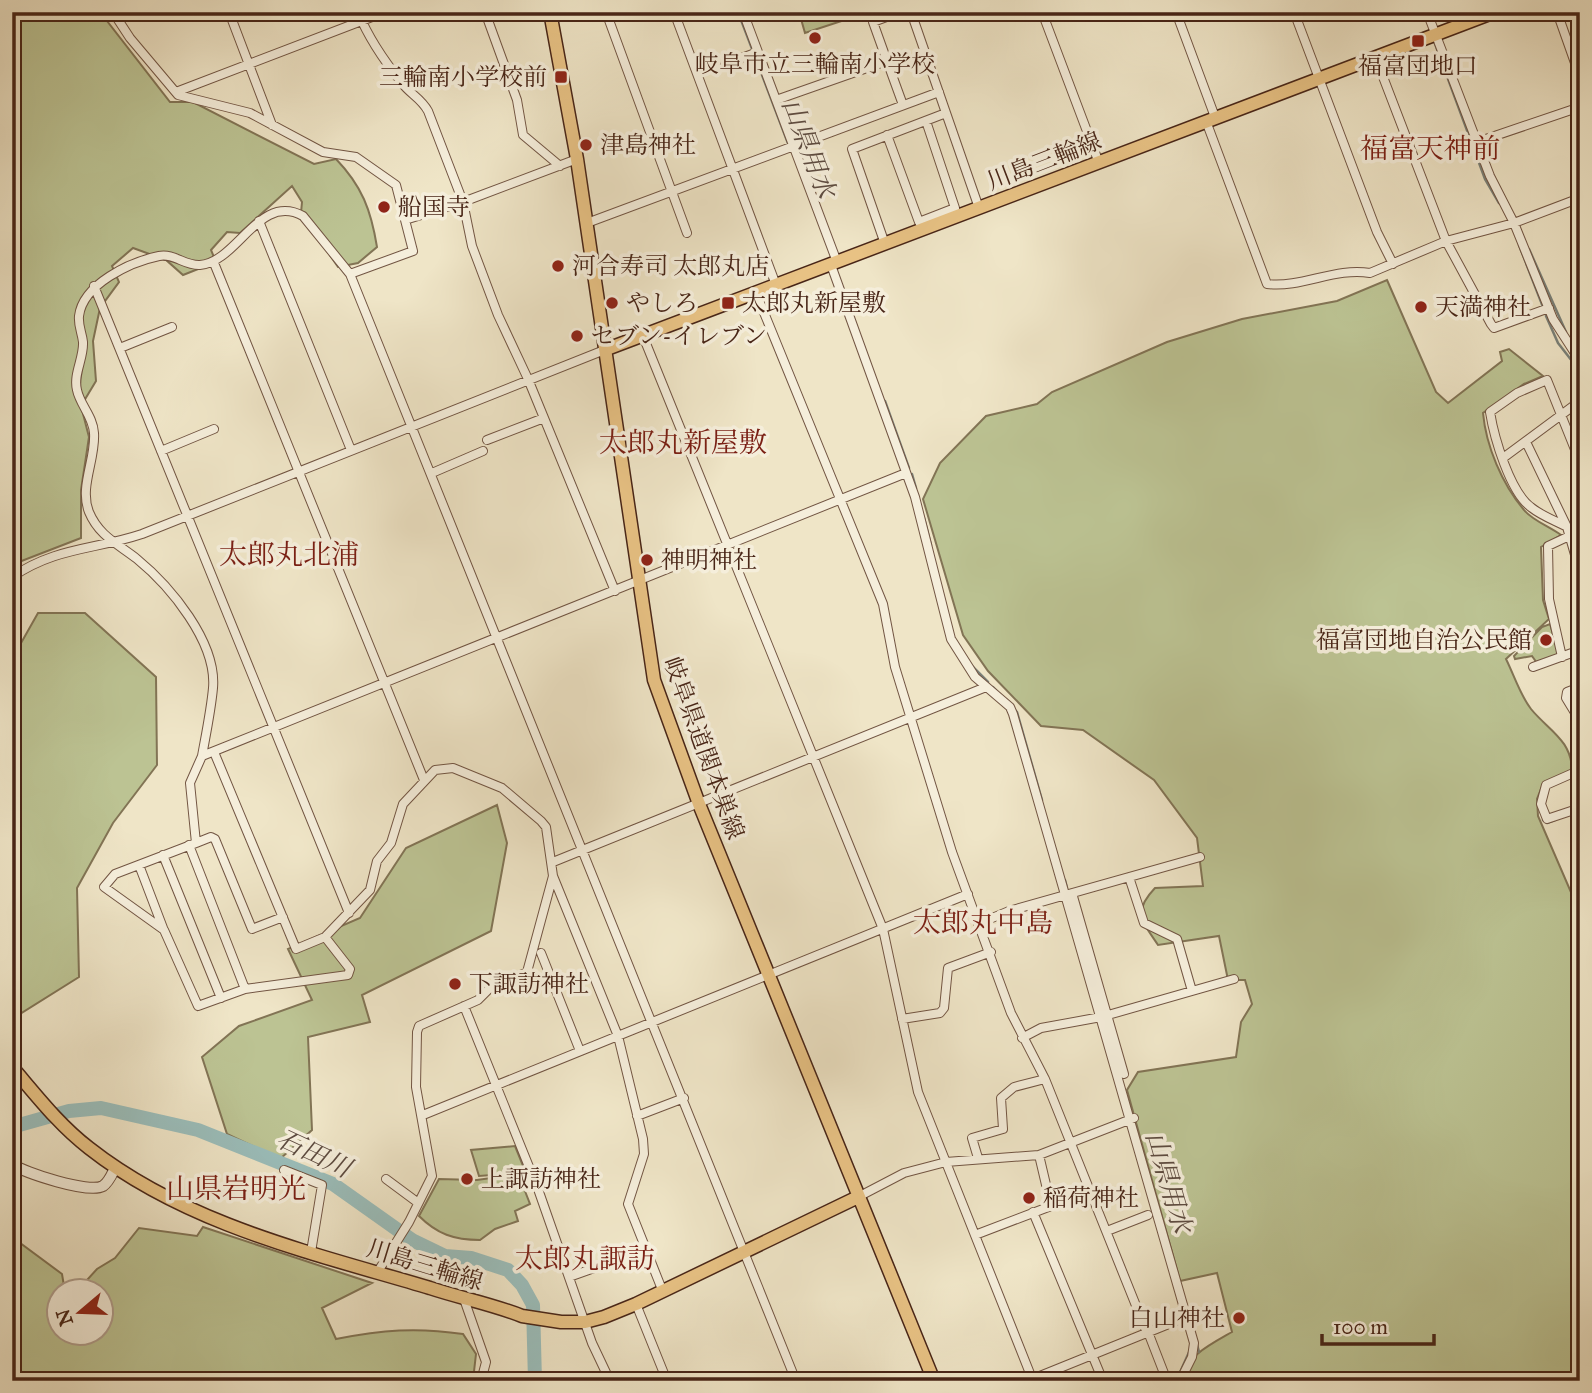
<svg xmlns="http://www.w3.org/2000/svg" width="1592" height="1393" viewBox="0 0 1592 1393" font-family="'IM FELL Great Primer','Noto Serif JP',serif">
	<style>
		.green { fill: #bcc393; stroke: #827455; stroke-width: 2 }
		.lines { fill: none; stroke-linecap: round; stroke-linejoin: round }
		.stream { stroke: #7a8179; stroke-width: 2.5 }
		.river { stroke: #9bbebb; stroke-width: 14 }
		.minor-casing { stroke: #725543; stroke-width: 10 }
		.tertiary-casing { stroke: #725543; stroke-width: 12 }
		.primary-casing { stroke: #482517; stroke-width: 15 }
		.minor { stroke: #f5eedb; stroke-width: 8 }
		.tertiary { stroke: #f5eedb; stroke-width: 10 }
		.primary { stroke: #e8c284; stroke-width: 12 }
		.poi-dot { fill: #8f2418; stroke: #f5eedb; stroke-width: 2.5 }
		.labels { text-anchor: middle; stroke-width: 7; stroke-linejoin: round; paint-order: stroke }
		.poi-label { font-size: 24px; fill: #482517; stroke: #f5eedb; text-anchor: start }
		.street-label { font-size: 24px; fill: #482517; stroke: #f5eedb }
		.water-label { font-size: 26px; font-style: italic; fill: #5d4b40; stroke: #f5eedb }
		.quarter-label { font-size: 28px; fill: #7a1f14; stroke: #f5eedb }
	</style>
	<rect width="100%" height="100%" fill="#efe5c7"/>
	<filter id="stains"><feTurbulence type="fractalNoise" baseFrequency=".00286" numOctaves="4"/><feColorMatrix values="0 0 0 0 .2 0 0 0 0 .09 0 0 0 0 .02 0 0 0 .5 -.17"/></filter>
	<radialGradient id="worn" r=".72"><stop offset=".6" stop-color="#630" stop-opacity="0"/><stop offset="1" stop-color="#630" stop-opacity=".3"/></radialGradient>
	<path class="green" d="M12,12H100L170,102H193L314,164L336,159C362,186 371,210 377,247L358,263L338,267L301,213L302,202L292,186L240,233L227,232L211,250L216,262L183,275L166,260L133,248L112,266L119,282L100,308L93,341L96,381L81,406L89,437L81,490V538L19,562L12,549Z
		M799,12H869L805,33Z
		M1387,280L1436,392L1448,403L1502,361L1500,352L1509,349L1543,376L1524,384L1483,413C1486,446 1502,484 1524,510C1532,520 1550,527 1561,535L1541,547L1543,600L1549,619L1506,659C1514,675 1520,695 1531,709C1548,730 1572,740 1572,771L1543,784L1537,799L1538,816L1580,913V1381H1179C1186,1356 1211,1344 1232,1332L1217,1273L1180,1281L1127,1090L1138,1072L1236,1057L1241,1022L1252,1004L1245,980H1228L1219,936L1158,945C1142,921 1132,912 1155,888L1203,886L1197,838L1154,780L1083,730L1041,726L988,671L963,635L923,499L940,463L986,416L1037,404L1052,392L1167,342L1242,319L1337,301Z
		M38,613H85L156,677L157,765L113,823L77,888L79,977L12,1019V659Z
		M1550,624L1559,655L1537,663L1532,656L1515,659L1514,656L1542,627Z
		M497,805L507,843L491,931L362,995L370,1022L308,1037L312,1130L280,1159L227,1134L202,1057L239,1026L312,1000L288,949L360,918L406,848Z
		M515,1146L528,1178L523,1180L505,1174L479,1176L471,1150Z
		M505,1176L521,1181L530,1204L515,1211L518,1221L495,1229L480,1240C454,1240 437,1234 419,1216L439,1179L477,1180Z
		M203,1227L372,1283L322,1308L336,1339C382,1330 416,1327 463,1334L476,1354L473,1380L12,1381V1237L62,1274L64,1286L73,1291L60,1292V1334H102V1292L77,1291L97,1269L115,1258L139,1228L197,1236Z"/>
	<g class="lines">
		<path class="stream" d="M738,12L789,146
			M1434,41L1485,179L1499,203
			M1519,245L1543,307
			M1529,249L1566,332
			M1546,316L1558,343L1572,361
			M1573,344L1580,352
			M885,401L909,468
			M912,474L916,488
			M924,518L931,545
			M972,666L988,682
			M993,687L1017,712L1042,800
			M1543,820L1547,823L1555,820
			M1065,880L1067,888
			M1189,1313L1199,1352
			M1177,1379L1190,1350"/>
		<path class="river" d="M12,1127L69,1111L101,1108L198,1130L333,1184L412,1240L445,1256L471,1258L508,1270L522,1285L533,1305L535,1381"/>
		<defs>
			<path id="minor" d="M113,12L130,38L178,95L250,113L323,152L356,157L396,185L413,251L350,274
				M229,12L272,125
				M358,12C368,37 385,62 402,83C410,94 421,98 428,111L463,202L472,246L498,315L528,379L615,591
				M485,12L517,100L523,135L560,166
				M606,12L687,233
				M674,12L776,285
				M743,12L837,262
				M911,12L979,208
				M1042,12L1099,163
				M1176,12L1215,117
				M1294,12L1377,232L1393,264
				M1427,12L1490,176L1514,223L1553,319L1580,361
				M1557,12L1580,77
				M1375,56L1446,241L1491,324L1494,328L1549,308
				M887,61L903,105
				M725,64L758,52
				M176,92L385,12
				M776,100L887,61L873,22L900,12
				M1206,121L1267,284C1303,288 1335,267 1370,273L1446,241L1514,223L1580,198
				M887,135L919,222L955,208L926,121
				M1477,142L1580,107
				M405,220L463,202L577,159
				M259,221L351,450
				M587,223L939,92
				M885,244L852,149L946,113
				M214,263L424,780
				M831,265L915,497L951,639L975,677L1010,707L1013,714L1194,1343L1192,1357L1180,1381
				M94,286L349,913
				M756,293L883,604L895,667L952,852L1011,1013L1045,1079L1147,1333
				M643,336L883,929L918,1092L1033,1381
				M120,348L172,327
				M487,440L544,418
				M1526,442L1567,527L1580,572
				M161,451L214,429
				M1503,458L1580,401
				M432,473L483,451
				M1567,527C1556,521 1542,516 1532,508C1510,493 1494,437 1490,412L1517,393L1547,380L1580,462
				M12,577C56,547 94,550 142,534L607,349
				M1562,657L1549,599L1548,546L1580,531
				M1533,667L1580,650
				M1580,687L1567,692L1566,698L1580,721
				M214,752L296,949L325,937
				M202,756C206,734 211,710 213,688C217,642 170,586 137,559C118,544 99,536 89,512C79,487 96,459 94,433C93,416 80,405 77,390C73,374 84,358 83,342C82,333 78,326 79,316C83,284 130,262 159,256C174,253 185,266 200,265C238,262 259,192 303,216L350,274L796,1381
				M1580,770L1546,785L1541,804L1547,819L1580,808
				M196,843L211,837L215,839L252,929L283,917
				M189,845L245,989
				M163,855L221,998
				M553,862L986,687
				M139,865L163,928
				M553,876L618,1036L643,1139L644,1154L628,1204L663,1292
				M1129,877L1144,923L1177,939L1192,991
				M1072,893L1124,1074
				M980,923L1009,911L1200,857
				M541,953L580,1051
				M464,1006L538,1189L592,1343L610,1381
				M902,1019L940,1013L944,1008L948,968L991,952
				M1022,1038L1041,1028L1101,1017L1234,979
				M423,1115L968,894
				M637,1116L684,1098
				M978,1158L972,1138L1003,1129L1001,1098L1014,1087L1045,1079
				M284,1170L322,1185L311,1252
				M386,1179L417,1202
				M858,1197L904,1173L946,1162L1039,1155L1134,1118
				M1033,1212L1103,1381
				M1107,1231L1148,1215
				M975,1235L1051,1206L1039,1155
				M377,1273L409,1222L432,1176L416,1087L417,1032L419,1026L478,1000L489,989L527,972L553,876L546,827L541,821L502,788L453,768L435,770L403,804L391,843L377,861L370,890L325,937L350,969L348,975L245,989L198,1006L164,930L104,887L115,874L196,843L190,783L202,756L906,473
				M569,1277L645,1250
				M464,1299L486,1362L481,1381
				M636,1304L667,1381
				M1148,1332L1167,1381
				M1030,1380L1186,1317"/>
			<path id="tertiary" d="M12,1164C25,1173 89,1194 103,1186C109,1182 112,1174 115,1168"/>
			<path id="primary" d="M550,12L577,159L654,680L699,804L934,1381
				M607,349L1495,12
				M12,1067C36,1095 59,1125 89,1148C187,1225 313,1253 430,1288C460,1298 492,1304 522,1316L561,1322H585L604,1317L636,1304L858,1197"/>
		</defs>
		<use href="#minor" class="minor-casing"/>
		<use href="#tertiary" class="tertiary-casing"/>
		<use href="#primary" class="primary-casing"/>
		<use href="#minor" class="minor"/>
		<use href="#tertiary" class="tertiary"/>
		<use href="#primary" class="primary"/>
	</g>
	<g class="poi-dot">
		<circle cx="815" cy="38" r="7"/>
		<rect x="1411" y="34" width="14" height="14" rx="3.5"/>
		<rect x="554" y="70" width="14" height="14" rx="3.5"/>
		<circle cx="586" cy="145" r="7"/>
		<circle cx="384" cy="207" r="7"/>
		<circle cx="558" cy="266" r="7"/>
		<circle cx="612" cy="303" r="7"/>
		<rect x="721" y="296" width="14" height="14" rx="3.5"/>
		<circle cx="1421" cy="307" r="7"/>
		<circle cx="577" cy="336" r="7"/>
		<circle cx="647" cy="560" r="7"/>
		<circle cx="1546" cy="640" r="7"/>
		<circle cx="455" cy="984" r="7"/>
		<circle cx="467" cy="1179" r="7"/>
		<circle cx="1029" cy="1198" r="7"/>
		<circle cx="1239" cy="1318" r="7"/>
	</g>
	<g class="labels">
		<g class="poi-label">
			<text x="815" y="72" text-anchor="middle">岐阜市立三輪南小学校</text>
			<text x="1418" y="74" text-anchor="middle">福富団地口</text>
			<text x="547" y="85" text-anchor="end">三輪南小学校前</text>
			<text x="600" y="153">津島神社</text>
			<text x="398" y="215">船国寺</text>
			<text x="572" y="274">河合寿司 太郎丸店</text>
			<text x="626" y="311">やしろ</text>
			<text x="742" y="311">太郎丸新屋敷</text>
			<text x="1435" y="315">天満神社</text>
			<text x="591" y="344">セブン-イレブン</text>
			<text x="661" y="568">神明神社</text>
			<text x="1532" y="648" text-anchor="end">福富団地自治公民館</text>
			<text x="469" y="992">下諏訪神社</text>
			<text x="481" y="1187">上諏訪神社</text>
			<text x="1043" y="1206">稲荷神社</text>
			<text x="1225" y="1326" text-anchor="end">白山神社</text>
		</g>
		<g class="street-label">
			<text transform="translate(1044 161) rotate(-21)" y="8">川島三輪線</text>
			<text transform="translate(704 748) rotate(70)" y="8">岐阜県道関本巣線</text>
			<text transform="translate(425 1265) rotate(17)" y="8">川島三輪線</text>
		</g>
		<g class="water-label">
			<text transform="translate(809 148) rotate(69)" y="9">山県用水</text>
			<text transform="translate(314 1153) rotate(25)" y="9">石田川</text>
			<text transform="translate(1169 1182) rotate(74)" y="9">山県用水</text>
		</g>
		<g class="quarter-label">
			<text x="1430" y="158">福富天神前</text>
			<text x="683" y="452">太郎丸新屋敷</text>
			<text x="289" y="564">太郎丸北浦</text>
			<text x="983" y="932">太郎丸中島</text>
			<text x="236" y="1198">山県岩明光</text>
			<text x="585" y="1268">太郎丸諏訪</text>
		</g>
	</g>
	<rect width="1592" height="1393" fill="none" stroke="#efe5c7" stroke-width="42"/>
	<rect x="14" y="14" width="1564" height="1365" fill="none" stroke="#482517" stroke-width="3.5"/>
	<rect x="21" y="21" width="1550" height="1351" fill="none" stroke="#482517" stroke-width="2"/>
	<g transform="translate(80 1312) rotate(251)"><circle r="33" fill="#f5eedb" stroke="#b09e8d" stroke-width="2"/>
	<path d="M0-5L12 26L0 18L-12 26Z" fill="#8f2418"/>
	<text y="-10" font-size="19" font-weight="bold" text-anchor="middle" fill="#482517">N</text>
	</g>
	<path d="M1322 1334v10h112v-10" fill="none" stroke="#482517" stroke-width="3.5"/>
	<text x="1333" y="1334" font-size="21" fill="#482517" stroke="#f5eedb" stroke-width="5" paint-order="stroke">100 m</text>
	<rect width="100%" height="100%" filter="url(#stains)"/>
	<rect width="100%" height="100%" fill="url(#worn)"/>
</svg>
